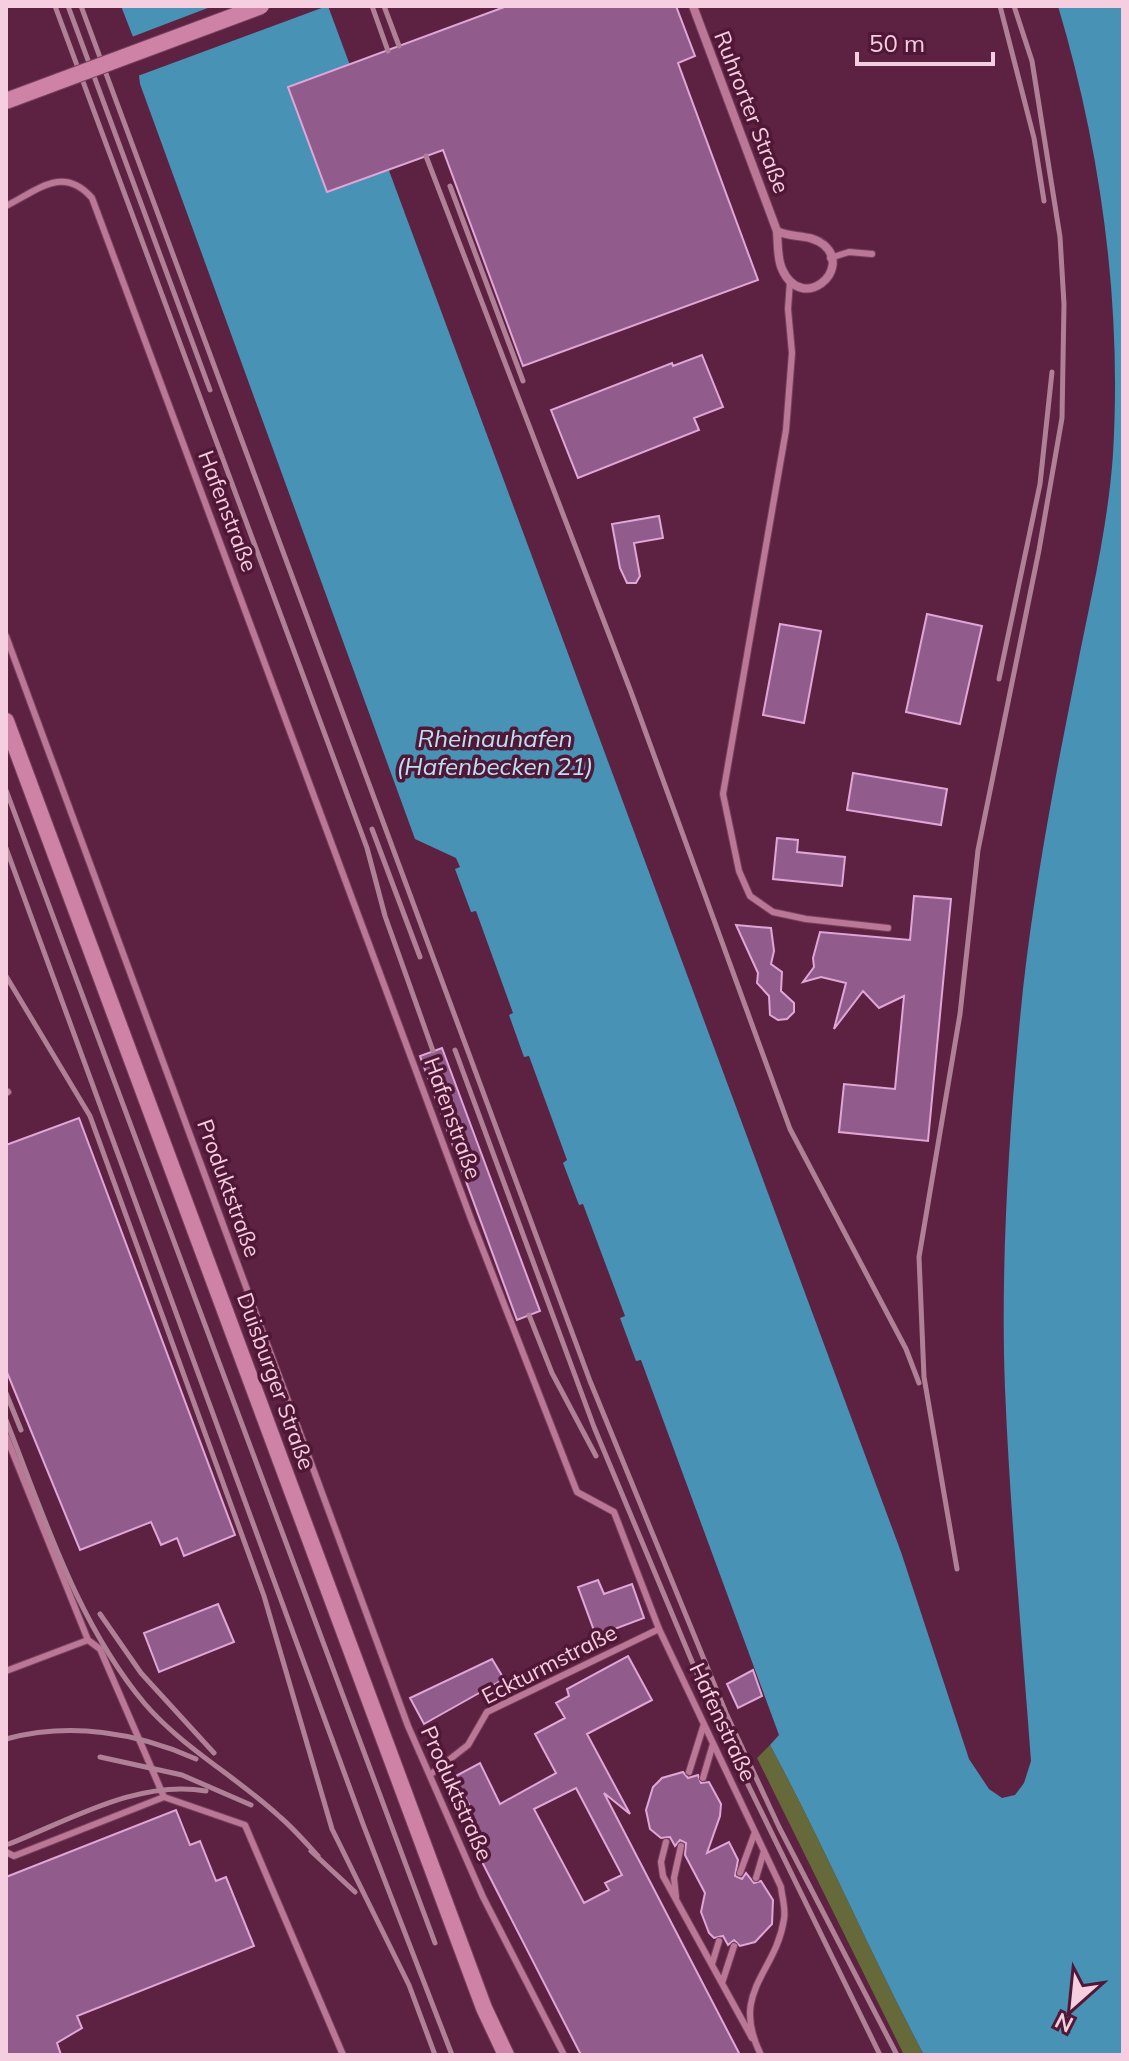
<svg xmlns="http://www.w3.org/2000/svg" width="1129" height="2061" viewBox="0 0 1129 2061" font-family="Mulish,sans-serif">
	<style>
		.green { fill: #666939 }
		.water { fill: #4892b5 }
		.pier { fill: #5d2241 }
		.building { fill: #915c8b; stroke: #e0a6d8; stroke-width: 2; fill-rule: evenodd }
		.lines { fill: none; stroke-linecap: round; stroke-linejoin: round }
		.lane-casing { stroke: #76425e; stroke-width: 8 }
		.street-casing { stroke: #76425e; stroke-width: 10 }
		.secondary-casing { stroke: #76425e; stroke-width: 18 }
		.lane { stroke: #bb7796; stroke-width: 6 }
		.street { stroke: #bb7796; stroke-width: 8 }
		.secondary { stroke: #ce82a5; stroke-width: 16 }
		.rail { stroke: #b08097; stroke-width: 5 }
		.secondary-bridge-casing { stroke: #76425e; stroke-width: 18; stroke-linecap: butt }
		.secondary-bridge { stroke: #ce82a5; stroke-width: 16 }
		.labels { text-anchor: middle; stroke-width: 7; stroke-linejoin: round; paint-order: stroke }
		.street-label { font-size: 22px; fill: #f5cfdf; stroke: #511736 }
		.water-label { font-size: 24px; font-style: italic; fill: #bbe1f5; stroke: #511736 }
	</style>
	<rect width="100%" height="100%" fill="#5d2241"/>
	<path class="green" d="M770,1745C825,1847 870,1953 924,2055H904L757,1758Z"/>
	<path class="water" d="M121,6H328L901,1552L969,1759L989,1789L1002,1798L1015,1795L1024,1783L1031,1761C1022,1637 1010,1512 1005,1388C1000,1262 1010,1114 1023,989C1035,883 1055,777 1076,673C1090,601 1108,527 1113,454C1122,304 1101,150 1058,6H1123V2055H924C870,1953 825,1847 770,1745L779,1735L641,1360L636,1361L620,1318L625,1316L583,1204L579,1205L563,1163L567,1160L529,1056L524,1057L509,1015L513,1013L476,911L471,912L455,869L460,867L456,858L415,839L140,84L135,42Z"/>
	<path class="pier" d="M213,6H327L135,77L129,38Z"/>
	<path class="building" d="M507,6H676L695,56L678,63L758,280L523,366L443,150L327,192L288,87Z
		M702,355L723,407L694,418L699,430L578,478L551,410L672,363L673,366Z
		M659,516L663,538L634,543L640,576L636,583H627L620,568L612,524Z
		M927,614L982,626L960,724L906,712Z
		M780,624L821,631L804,723L763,715Z
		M853,773L947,789L941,825L847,810Z
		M777,838L798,840L797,852L845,857L842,886L773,879Z
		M914,896L951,899L928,1141L839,1132L844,1084L895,1089L904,996L879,1008L863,991L834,1029L846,983L821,977L803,982L814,967L813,958L820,932L910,940Z
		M736,925L771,928L774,951L771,964L782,972L781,991L794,1003V1012L787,1019L778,1020L770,1015L769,996L757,983L758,973Z
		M442,1048L540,1311L517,1320L420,1056Z
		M79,1118L235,1535L184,1556L177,1538L161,1545L151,1522L80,1550L6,1370V1145Z
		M598,1580L604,1594L632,1584L644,1618L596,1636L578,1587Z
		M218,1604L234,1642L159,1672L144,1633Z
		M628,1656L652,1700L587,1734L630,1814L604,1793L740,2055H581L459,1817L472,1810L454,1777L480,1763L500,1804L556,1773L535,1734L565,1718L556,1703L569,1696L567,1689ZM576,1788L622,1875L605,1883L609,1890L584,1903L534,1809Z
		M492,1659L504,1679L424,1724L410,1698Z
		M753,1670L762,1696L738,1708L727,1684Z
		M683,1772L688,1778L698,1775L701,1783L709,1782L721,1804L720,1816L707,1853L729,1842L738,1860L735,1876L742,1879L746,1873L754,1883L761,1881L773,1900L772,1924L755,1942L740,1946L734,1940L728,1945L723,1936L714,1938L709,1933L701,1912L705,1893L685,1855L686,1843L680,1840L675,1846L670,1837L661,1838L650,1829L646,1810L653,1787L662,1778Z
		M176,1810L190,1845L200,1841L216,1881L226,1877L254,1946L77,2016L82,2028L57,2043L61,2055H6V1877Z"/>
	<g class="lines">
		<defs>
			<path id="lane" d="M6,206C38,190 63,165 92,198L471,1219L577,1492L614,1512L659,1629L781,1887C782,1897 786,1909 784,1919C776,1974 729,1991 761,2055
				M830,258L849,252L872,254
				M790,281L788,309L792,353L786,430L723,794L739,871L750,896L773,912L806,919L888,928
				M6,636L408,1726L483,1897L564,2055
				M6,1093L8,1092
				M6,1436L88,1640L6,1671
				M88,1640L100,1649L164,1797
				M689,1772L704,1724
				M431,1774L468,1745L487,1712L659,1629
				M703,1778L713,1744
				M666,1842L661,1862L663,1876L752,2038
				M6,1852L14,1856L164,1797L245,1825L343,2055
				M740,1873L755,1832
				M756,1878L764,1851
				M676,1897L674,1878L681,1846
				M712,1964L719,1941
				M722,1983L734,1946"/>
			<path id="street" d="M693,6L777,231C778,243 777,258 782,269C802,314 853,270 824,245C809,233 793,239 777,231"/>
			<path id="secondary" d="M6,721L484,2008L506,2055"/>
		</defs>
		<use href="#lane" class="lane-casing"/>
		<use href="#street" class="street-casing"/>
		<use href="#secondary" class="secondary-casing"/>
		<use href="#lane" class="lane"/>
		<use href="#street" class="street"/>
		<use href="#secondary" class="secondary"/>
		<path class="rail" d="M55,6L367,848L385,916L433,1051
			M68,6L210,390
			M81,6L590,1381L726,1713L779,1827L897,2055
			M372,6L388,51
			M384,6L399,46
			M1000,6L1034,138L1044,201
			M426,156L631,692L790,1129L906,1349L919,1383
			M450,186L523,381
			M999,679L1040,484L1052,372
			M6,790L435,1943
			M372,829L420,957
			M6,848L363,1824L452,2055
			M6,976L90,1116L264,1596L332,1829L409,1985L435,2055
			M455,1050L594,1427L716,1719L880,2055
			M529,1315L552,1373L596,1456
			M6,1393L21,1430
			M6,1420C44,1516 77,1623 145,1704C184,1749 237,1777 280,1817C294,1829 306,1843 318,1856
			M957,1569L924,1377L919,1257L960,1014L978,850L1039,550L1062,418L1064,304L1060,237L1032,61L1014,6
			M100,1614L141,1673L214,1753
			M6,1739C70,1722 136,1732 196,1759
			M100,1757L182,1775L251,1805
			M9,1844C70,1820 139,1779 206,1791
			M311,1851L355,1892"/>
		<defs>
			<path id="secondary-bridge" d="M6,101L261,6"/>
		</defs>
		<use href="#secondary-bridge" class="secondary-bridge-casing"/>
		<use href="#secondary-bridge" class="secondary-bridge"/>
	</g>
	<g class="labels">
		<g class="street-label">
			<text transform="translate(752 112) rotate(69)" y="8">Ruhrorter Straße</text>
			<text transform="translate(228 511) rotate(69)" y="8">Hafenstraße</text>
			<text transform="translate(453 1118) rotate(70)" y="8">Hafenstraße</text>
			<text transform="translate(229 1188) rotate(70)" y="8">Produktstraße</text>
			<text transform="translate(276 1381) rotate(70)" y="8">Duisburger Straße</text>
			<text transform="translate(549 1664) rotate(-27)" y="8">Eckturmstraße</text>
			<text transform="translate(723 1722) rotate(65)" y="8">Hafenstraße</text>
			<text transform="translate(457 1793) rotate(66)" y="8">Produktstraße</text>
		</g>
		<g class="water-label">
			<text x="495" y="747">Rheinauhafen<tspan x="495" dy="28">(Hafenbecken 21)</tspan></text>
		</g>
	</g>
	<rect width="1129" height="2061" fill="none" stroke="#f5cfdf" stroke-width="16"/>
	<g transform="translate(1073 2005) rotate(207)" stroke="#511736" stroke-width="6" paint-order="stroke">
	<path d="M0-6L14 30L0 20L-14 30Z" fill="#f5cfdf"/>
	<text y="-12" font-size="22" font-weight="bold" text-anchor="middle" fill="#f5cfdf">N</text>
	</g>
	<path d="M857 52v12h136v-12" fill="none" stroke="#f5cfdf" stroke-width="4"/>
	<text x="869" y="52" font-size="24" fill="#f5cfdf" stroke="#511736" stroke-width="6" paint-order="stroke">50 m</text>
</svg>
